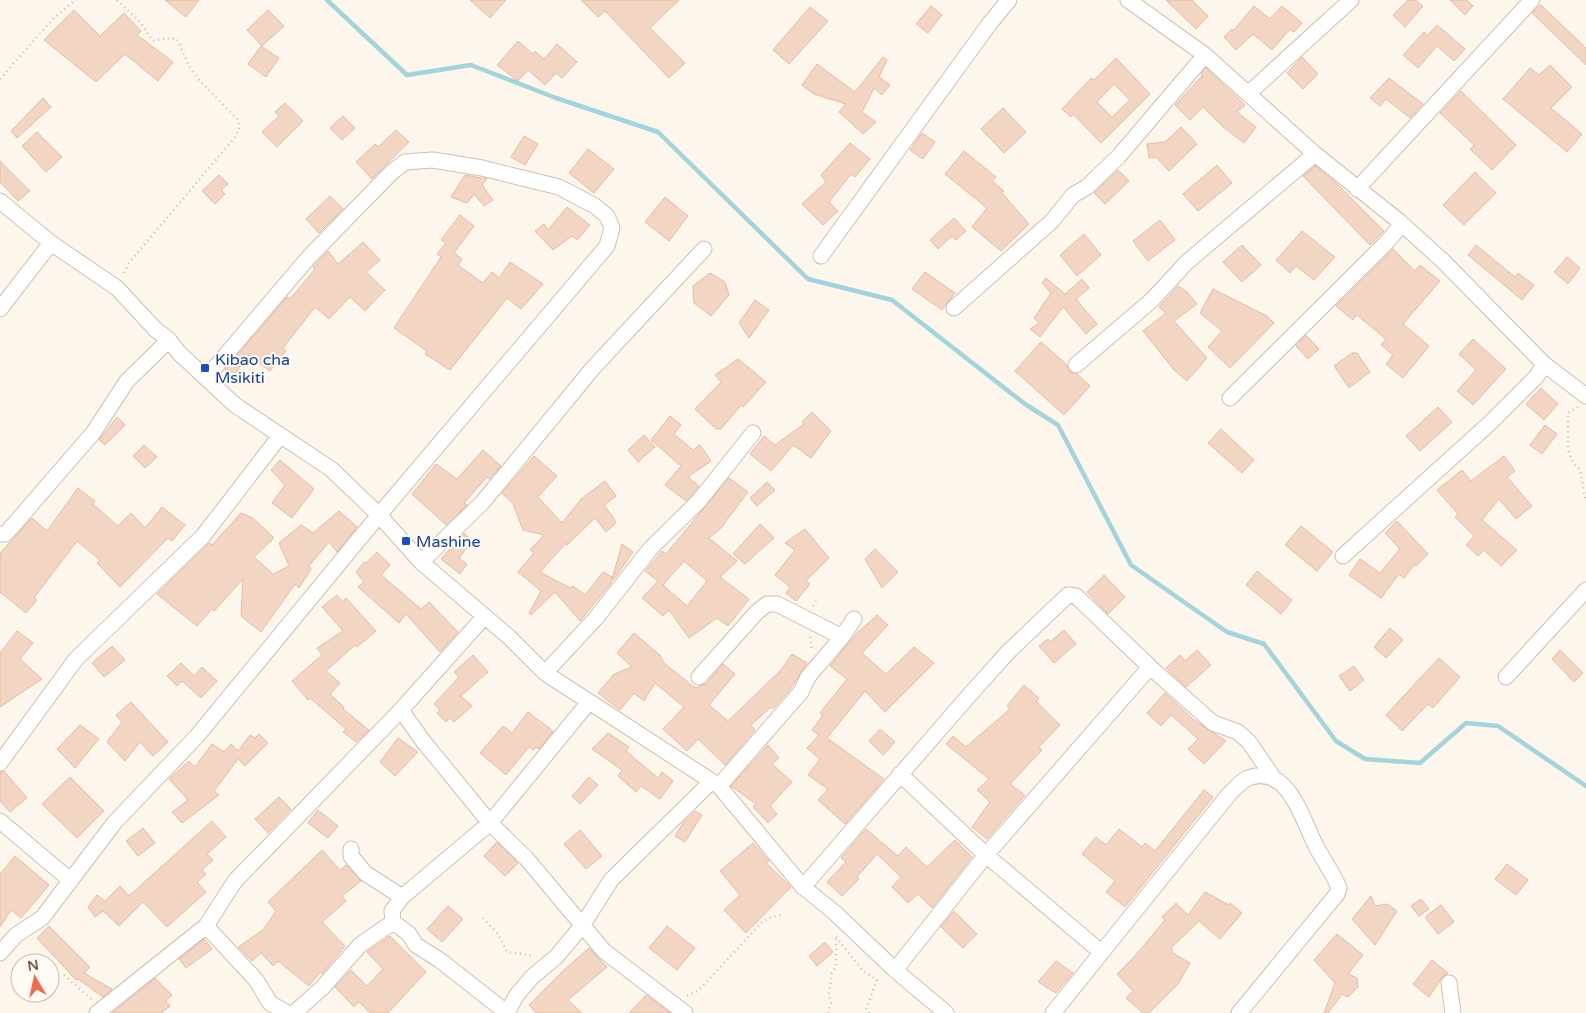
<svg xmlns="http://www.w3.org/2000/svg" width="1586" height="1013" viewBox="0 0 1586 1013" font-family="'Varela Round',sans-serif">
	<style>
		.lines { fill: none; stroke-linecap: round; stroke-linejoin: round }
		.stream { stroke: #a5d3da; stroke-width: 4.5 }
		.building { fill: #f3d5c3; stroke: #e6bba3; fill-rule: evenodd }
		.street-casing { stroke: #d1beb0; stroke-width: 17 }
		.path { stroke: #d9b8a5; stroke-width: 2.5; stroke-dasharray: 1 4; stroke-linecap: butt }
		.street { stroke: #fff; stroke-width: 15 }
		.transit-dot { fill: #1a4fb4; stroke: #fffaf3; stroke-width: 2 }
		.labels { text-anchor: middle; stroke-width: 4; stroke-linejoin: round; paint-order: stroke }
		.transit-label { font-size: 16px; fill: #164399; stroke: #fffaf3; text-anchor: start }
	</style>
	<rect width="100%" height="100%" fill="#fdf6ec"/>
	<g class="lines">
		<path class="stream" d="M327,0L407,75L471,65L556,98L658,132L808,279L892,300L1025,404L1058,425L1131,565L1227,632L1264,644L1336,741L1365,759L1420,763L1466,723L1498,726L1586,786"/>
	</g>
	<path class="building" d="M165,0H199L186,17Z
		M470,0H506L490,18Z
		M581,0H679L650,28L685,63L669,78L605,11L598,17Z
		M1166,0H1192L1208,16L1196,29Z
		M1408,0H1415L1423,6L1405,27L1393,15Z
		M1450,0H1467L1473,6L1465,15Z
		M1541,5L1586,48V65L1532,13Z
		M931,6L942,15L928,33L916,24Z
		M1254,6L1270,19L1282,6L1302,23L1294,32L1290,29L1272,50L1253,34L1236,50L1224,37L1232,29L1233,31Z
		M810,7L828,21L789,64L773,50Z
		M74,10L100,36L124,13L141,31L137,35L173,62L158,81L125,54L96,82L44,40Z
		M268,10L284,26L262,46L247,30Z
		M1437,25L1465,49L1454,61L1437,46L1418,68L1403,55L1424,32L1427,36Z
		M518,41L533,54L535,51L544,59L557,44L577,62L562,78L556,73L545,85L528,70L518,81L497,65Z
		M261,46L279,58L266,77L248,64Z
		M883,57L887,60L879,77L890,85L882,95L874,88L862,112L876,122L863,134L839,112L846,104L814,94L802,85L817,64L855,92Z
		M1302,57L1318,74L1303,89L1287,73Z
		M1116,58L1150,94L1101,143L1073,114L1071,117L1062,109L1091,78L1094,80ZM1114,84L1130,100L1112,117L1097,102Z
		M1550,65L1572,87L1551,108L1582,134L1567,152L1503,99L1530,68L1539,75Z
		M1206,68L1245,105L1237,112L1256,127L1244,143L1222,126L1203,107L1190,120L1175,105L1202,76L1201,74Z
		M1389,78L1423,104L1410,118L1386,99L1380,106L1370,98Z
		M1461,91L1516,145L1492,170L1470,149L1474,145L1440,113Z
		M43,98L51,107L17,138L11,131Z
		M285,103L303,121L277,147L262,132L279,116L275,112Z
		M1003,108L1026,132L1004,153L981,129Z
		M343,116L355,128L342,140L330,128Z
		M1181,127L1197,144L1169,171L1156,157L1149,158L1147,144L1165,142Z
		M396,130L409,142L372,179L356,162L375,144L378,147Z
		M37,132L62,157L46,172L22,146Z
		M922,133L935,142L923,159L910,150Z
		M524,136L538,144L525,165L511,157Z
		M850,143L870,159L855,177L851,174L829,202L838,211L823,225L802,204L826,182L821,175Z
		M588,149L614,169L594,193L569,173Z
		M964,151L996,177L992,181L1004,191L1002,193L1029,224L1001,251L972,227L987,208L945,174Z
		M0,161L30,191L18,201L0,182Z
		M1217,165L1232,183L1198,211L1183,194Z
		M1315,166L1337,184L1384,231L1370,245L1303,176Z
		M1118,170L1129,181L1105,204L1094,193Z
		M1475,172L1496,193L1464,225L1443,205Z
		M219,175L228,184L221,190L225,194L215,204L202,191Z
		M465,175L487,179L482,185L493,200L484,206L474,194L467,203L451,197Z
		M330,196L343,209L319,233L306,219Z
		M665,197L688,216L669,241L645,222Z
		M567,207L590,225L577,240L572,236L553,250L535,231L544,224L548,230Z
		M460,215L474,226L454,253L462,259L458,265L483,283L492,272L499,278L510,262L543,284L521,309L507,298L450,370L425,354L427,351L394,328L441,257L437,254L446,243L441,240Z
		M954,218L966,231L956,240L952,236L938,249L930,240Z
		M1160,220L1175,240L1148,261L1133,241Z
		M1302,231L1335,257L1314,280L1296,266L1290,273L1276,260Z
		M1084,234L1101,255L1077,276L1060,255Z
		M363,242L380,260L366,272L385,290L365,311L350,297L329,319L315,307L283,348L286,351L270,371L249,355L233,376L225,370L287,297L290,299L315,269L313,267L328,251L338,264Z
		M1242,245L1261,265L1242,282L1223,262Z
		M1476,245L1515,277L1518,273L1534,285L1522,300L1468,255Z
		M1393,249L1415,271L1420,265L1440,281L1403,324L1429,346L1403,378L1386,364L1393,355L1381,345L1386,339L1357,315L1353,320L1336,306Z
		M1567,257L1580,268L1568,284L1554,272Z
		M925,272L955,293L942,310L912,289Z
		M710,273L725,282L729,295L711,316L694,303L693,286Z
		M1046,278L1065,294L1082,279L1089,288L1076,299L1097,324L1086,334L1063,307L1040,337L1030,329L1039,323L1034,318L1051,293L1042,283Z
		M1178,286L1187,292L1197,304L1174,321L1207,358L1187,381L1174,370L1143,331L1166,313L1159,307Z
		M1213,289L1267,316L1274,323L1230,368L1208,347L1222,331L1200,313Z
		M755,300L769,310L749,338L739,323Z
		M1306,335L1319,349L1308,359L1296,346Z
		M1473,339L1506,369L1473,405L1457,391L1476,370L1459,354Z
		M1041,342L1067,365L1069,371L1077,374L1090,386L1064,415L1015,371Z
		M1352,353H1357L1370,372L1349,388L1334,366Z
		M738,359L766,382L743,407L741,405L721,429H716L695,409L721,382L715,375Z
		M1541,388L1558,404L1544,420L1526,404Z
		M1438,407L1452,422L1420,451L1406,436Z
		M812,412L831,431L811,458L793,445L771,471L750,454L764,436L775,445L804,424L802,422Z
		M670,416L681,425L674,434L693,450L700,445L711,461L688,477L699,486L686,501L665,485L681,466L651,440Z
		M117,417L125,425L105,445L99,440Z
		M1545,425L1557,434L1542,454L1530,445Z
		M1221,429L1254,460L1242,473L1208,443Z
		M644,435L655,447L638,462L628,450Z
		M144,445L157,457L145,468L133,456Z
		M483,450L501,466L489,479L487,477L464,503L467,505L446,525L412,494L436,464L457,479Z
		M534,456L557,476L538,497L562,523L581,499L605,481L616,496L604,505L615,520V524L606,532L595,518L567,545L566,543L540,572L570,588L573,586L585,595L603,572L612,577V582L580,621L555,592L531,615L529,613L541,591L518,572L534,553L530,550L544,535L523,530L513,504L502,493Z
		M1504,456L1515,471L1507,477L1532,506L1516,519L1499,499L1482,520L1517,550L1501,566L1484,550L1478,556L1466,545L1474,536L1455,517L1458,514L1437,490L1462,470L1471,481Z
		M280,460L314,489L292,518L272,503L285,485L271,470Z
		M729,478L748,492L721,528L709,538L737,561L720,577L749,599L728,626L717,618L689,638L669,610L663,616L642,598L658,581L645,571L662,551L666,554ZM684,561L707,581L687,606L663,585Z
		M767,482L775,490L757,506L750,498Z
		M78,488L95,501L93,504L118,526L131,513L145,528L162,507L185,525L172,541L168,538L120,587L97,563L100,560L77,541L34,598L37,600L26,613L0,592V553L32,518L47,531Z
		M339,511L357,527L337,552L329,542L309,566L311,569L299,588L295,584L261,632L241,616L243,579L214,611L212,609L197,626L157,594L209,543L212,545L241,513L253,518L274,538L254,557L273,574L289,566L279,543L301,525L313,533Z
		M1397,521L1428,554L1416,566L1415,564L1404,578L1399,574L1381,598L1349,575L1360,559L1380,573L1400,549L1385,533Z
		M760,524L774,538L745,564L733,554Z
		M1301,526L1333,552L1317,571L1285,545Z
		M805,529L829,558L806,581L810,584L796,601L786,593L790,587L775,575L795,550L785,543Z
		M464,533L472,541L459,558L467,564L460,574L441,559Z
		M622,544L633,552L614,579H612Z
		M875,549L898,572L882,588L865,559Z
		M377,552L390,565L381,575L421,609L429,602L458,632L440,652L406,614L399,623L358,587L364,582L356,572L364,562L366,563Z
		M1257,571L1292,600L1281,614L1246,585Z
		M1104,575L1125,597L1108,614L1087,592Z
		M337,595L343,602L346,598L376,631L357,647L355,645L326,671L340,683L330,694L344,707L343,709L369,730L356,742L343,732L346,729L310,698L308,700L292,681L322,655L317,648L343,631L322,607Z
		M877,615L888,625L862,653L886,674L914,647L934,663L885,712L865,691L827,738L884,779L845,824L818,800L828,789L808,775L820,759L807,748L819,735L812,730L823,715L820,713L847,679L830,666L855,635Z
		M1390,628L1403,640L1386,658L1374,647Z
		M1064,630L1076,644L1054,663L1039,646L1048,639L1050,642Z
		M17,631L33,643L20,659L42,679L0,707V653Z
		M634,633L660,655L664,663L695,688L706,684L723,664L735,674L709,705L728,721L781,670L792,654L807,663L790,690L773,709L771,707L751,725L755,730L725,765L698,739L687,751L663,729L684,707L655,683L644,701L634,693L620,710L598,693L614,674L632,667L617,653Z
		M112,646L125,660L104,677L92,663Z
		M1197,650L1211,665L1186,687L1166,668L1180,655L1185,661Z
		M1560,650L1583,673L1574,682L1552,659Z
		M473,655L488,672L461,696L472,706L454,722L449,718L446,722L437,713L440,710L434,704L459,677L454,672Z
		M1439,658L1460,677L1433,708L1428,704L1402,731L1386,715Z
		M181,663L194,676L202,667L217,681L201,698L182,681L177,686L167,676Z
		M1354,666L1364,680L1350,691L1339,676Z
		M1024,685L1039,698L1036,701L1060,725L1039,747L1042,750L1010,784L1025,795L987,839L972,827L990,802L977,790L989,779L946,744L953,736L966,747L1010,709L1007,706Z
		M1165,693L1194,720L1226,741L1204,764L1188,749L1198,739L1171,715L1161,726L1147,713Z
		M131,702L168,742L153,756L140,742L125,761L107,742L122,722L116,715Z
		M528,712L553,731L539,749L536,747L534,750L529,747L506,775L480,753L503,726L512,733Z
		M80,725L99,739L75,768L57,749Z
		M880,729L895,742L883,755L869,741Z
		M608,733L629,747L626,751L658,778L662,772L673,781L660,799L641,786L636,792L618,776L622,770L592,749Z
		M259,734L268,743L245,766L238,759L214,791L219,795L182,823L172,812L188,800L169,779L189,761L195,767L212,744L224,752L231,744L238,751L250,735L255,738Z
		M398,738L418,752L395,776L380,762Z
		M768,745L779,758L772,764L792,782L770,806L777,814L768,823L753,807L756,804L731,786Z
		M4,771L27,798L10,812L0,801V772Z
		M70,777L104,811L77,838L42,804Z
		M589,777L598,785L580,804L572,796Z
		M1204,790L1213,797L1125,907L1106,892L1115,881L1082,854L1096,837L1106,845L1119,829L1142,847L1145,843L1155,851Z
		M279,797L291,809L268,833L255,819Z
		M318,810L338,826L328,838L308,823Z
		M695,811L702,815L685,842L675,836L683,823Z
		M212,821L226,837L207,854L213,860L202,870L206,874L197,882L206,892L167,927L143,902L119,926L103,911L95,917L88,907L97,895L105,901L120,886L129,896Z
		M143,828L155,843L138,856L126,841Z
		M866,829L898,856L906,847L927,867L955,840L972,857L932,908L918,894L908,903L892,887L901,877L877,854L857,877L859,879L842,896L827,882L846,862L841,858Z
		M580,830L602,856L586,869L564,844Z
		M497,842L518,863L505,876L484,856Z
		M753,843L769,861L766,863L791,887L746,933L724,910L740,895L720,871Z
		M322,850L340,870L346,865L361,881L342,896L346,901L322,922L345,946L322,974L320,972L309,986L278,961L273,966L261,953L252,961L238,947L263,930L276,911L268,902Z
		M15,856L49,885L21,918L11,910L0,927V874Z
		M1507,864L1528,880L1516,895L1495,879Z
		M1205,892L1229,905L1230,903L1242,913L1220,939L1199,921L1171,948L1173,950L1171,952L1190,963L1178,984L1149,1013H1143L1126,998L1133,991L1117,974L1135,956L1165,920L1162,917L1176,903L1188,915Z
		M1371,896L1375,906L1387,904L1397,911L1375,945L1352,919Z
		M1421,899L1429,909L1419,916L1411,906Z
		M1441,905L1454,922L1438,934L1425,917Z
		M448,906L463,919L442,942L427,929Z
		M954,911L977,934L963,948L941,927Z
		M49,926L90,967L84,973L112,989L103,997L78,979L76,980L37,938Z
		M667,926L695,948L677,970L649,948Z
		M1337,934L1363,955L1348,974L1357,978L1358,987L1348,997L1342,994L1328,1013H1324L1335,983L1314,960Z
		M390,936L426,972L388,1013H370L359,1002L354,1007L335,987L351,970L367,986L383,969L367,952Z
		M204,939L212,949L186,968L179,959Z
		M825,942L833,952L817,966L809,956Z
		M589,948L607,967L568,1000L582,1013H536L529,1005L564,970Z
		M1432,960L1448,973L1443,976L1429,997L1413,984Z
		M1056,961L1073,973L1056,993L1038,982Z
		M155,978L172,995L166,1001L170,1006L161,1013H112Z
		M646,995L670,1013H629Z"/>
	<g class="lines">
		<defs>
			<path id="street" d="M1128,0L1205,55L1315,154L1400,222L1444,262L1544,364L1586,396
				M1249,93L1351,0
				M1357,189L1532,0
				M0,201L51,243L117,288L155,329L169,340L179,353L235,405L331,469L379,515L421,562L509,637L545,673L719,786L803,887L834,912L895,970L946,1013
				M821,256L990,23L1009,0
				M954,308L1052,221L1073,195L1087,187L1119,156L1205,55
				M0,309L51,243
				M1076,365L1152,300L1187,262L1315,154
				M1230,398L1385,244L1399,228L1400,222
				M0,534H5L10,529L93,433L127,381L169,340
				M1343,556L1490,423L1537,376L1544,364
				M421,562L482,503L593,368L704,249
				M545,673L596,618L651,548L698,502L753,433
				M699,677L757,612L767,604H777L842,637L854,619
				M1506,677L1586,590
				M401,710L423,741L490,823L526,858L604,951L685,1013
				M0,763L76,659L203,536L280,436
				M900,774L986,855L1101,952
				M719,786L801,692L808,677L842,637
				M0,821L70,880
				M351,849V856L365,873L402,897
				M803,887L966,699L1008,652L1068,595L1076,596L1150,667L1213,723L1238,732L1249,742L1275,780
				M393,922L409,934L416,945L441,961L507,1013
				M206,926L256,980L270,1003L287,1013
				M0,953L16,935L42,918L115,822L197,736L379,515L607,246L612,228L607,216L595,206L559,187L482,168L433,160L405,162L391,173L309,257L206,378
				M895,970L986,855L1150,667
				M1449,983L1453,1013
				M97,1013L206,926L235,881L401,710L484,617
				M294,1013L322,988L360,945L393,922L392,911L402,897L490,823L589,702
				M507,1013L516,996L533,976L556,957L582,926L611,880L711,782
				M1053,1013L1230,793C1235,789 1241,781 1248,778C1288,763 1302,819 1315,844C1322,859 1333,872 1339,888L1337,894L1239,1013"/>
		</defs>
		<use href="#street" class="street-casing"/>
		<path class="path" d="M117,0L140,22L153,41L166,38L177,39L189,66L198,79L237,119L240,126L236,136L129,263L123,275
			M0,79L53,19L75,0
			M1578,407L1568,413V450L1573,463L1580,470L1586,502
			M813,606L816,601
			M810,637L812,649
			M483,918L498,934L507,952L535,956
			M836,937L863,971L877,980L866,1009L869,1013
			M64,975L91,999
			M687,996L699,990L762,922L771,917L782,915
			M828,1013L831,1004L829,994L832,973L836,967V937"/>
		<use href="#street" class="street"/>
	</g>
	<g class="transit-dot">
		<rect x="200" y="363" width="10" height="10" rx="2.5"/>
		<rect x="401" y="536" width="10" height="10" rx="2.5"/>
	</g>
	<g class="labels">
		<g class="transit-label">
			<text x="215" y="365">Kibao cha<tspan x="215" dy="18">Msikiti</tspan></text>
			<text x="416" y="547">Mashine</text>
		</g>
	</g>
	<g transform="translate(35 978) rotate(351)"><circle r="24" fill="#fffaf3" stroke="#cabbb1"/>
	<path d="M0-4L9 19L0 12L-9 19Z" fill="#e76f51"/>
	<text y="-8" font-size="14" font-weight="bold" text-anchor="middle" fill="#7a5c4d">N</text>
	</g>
</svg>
